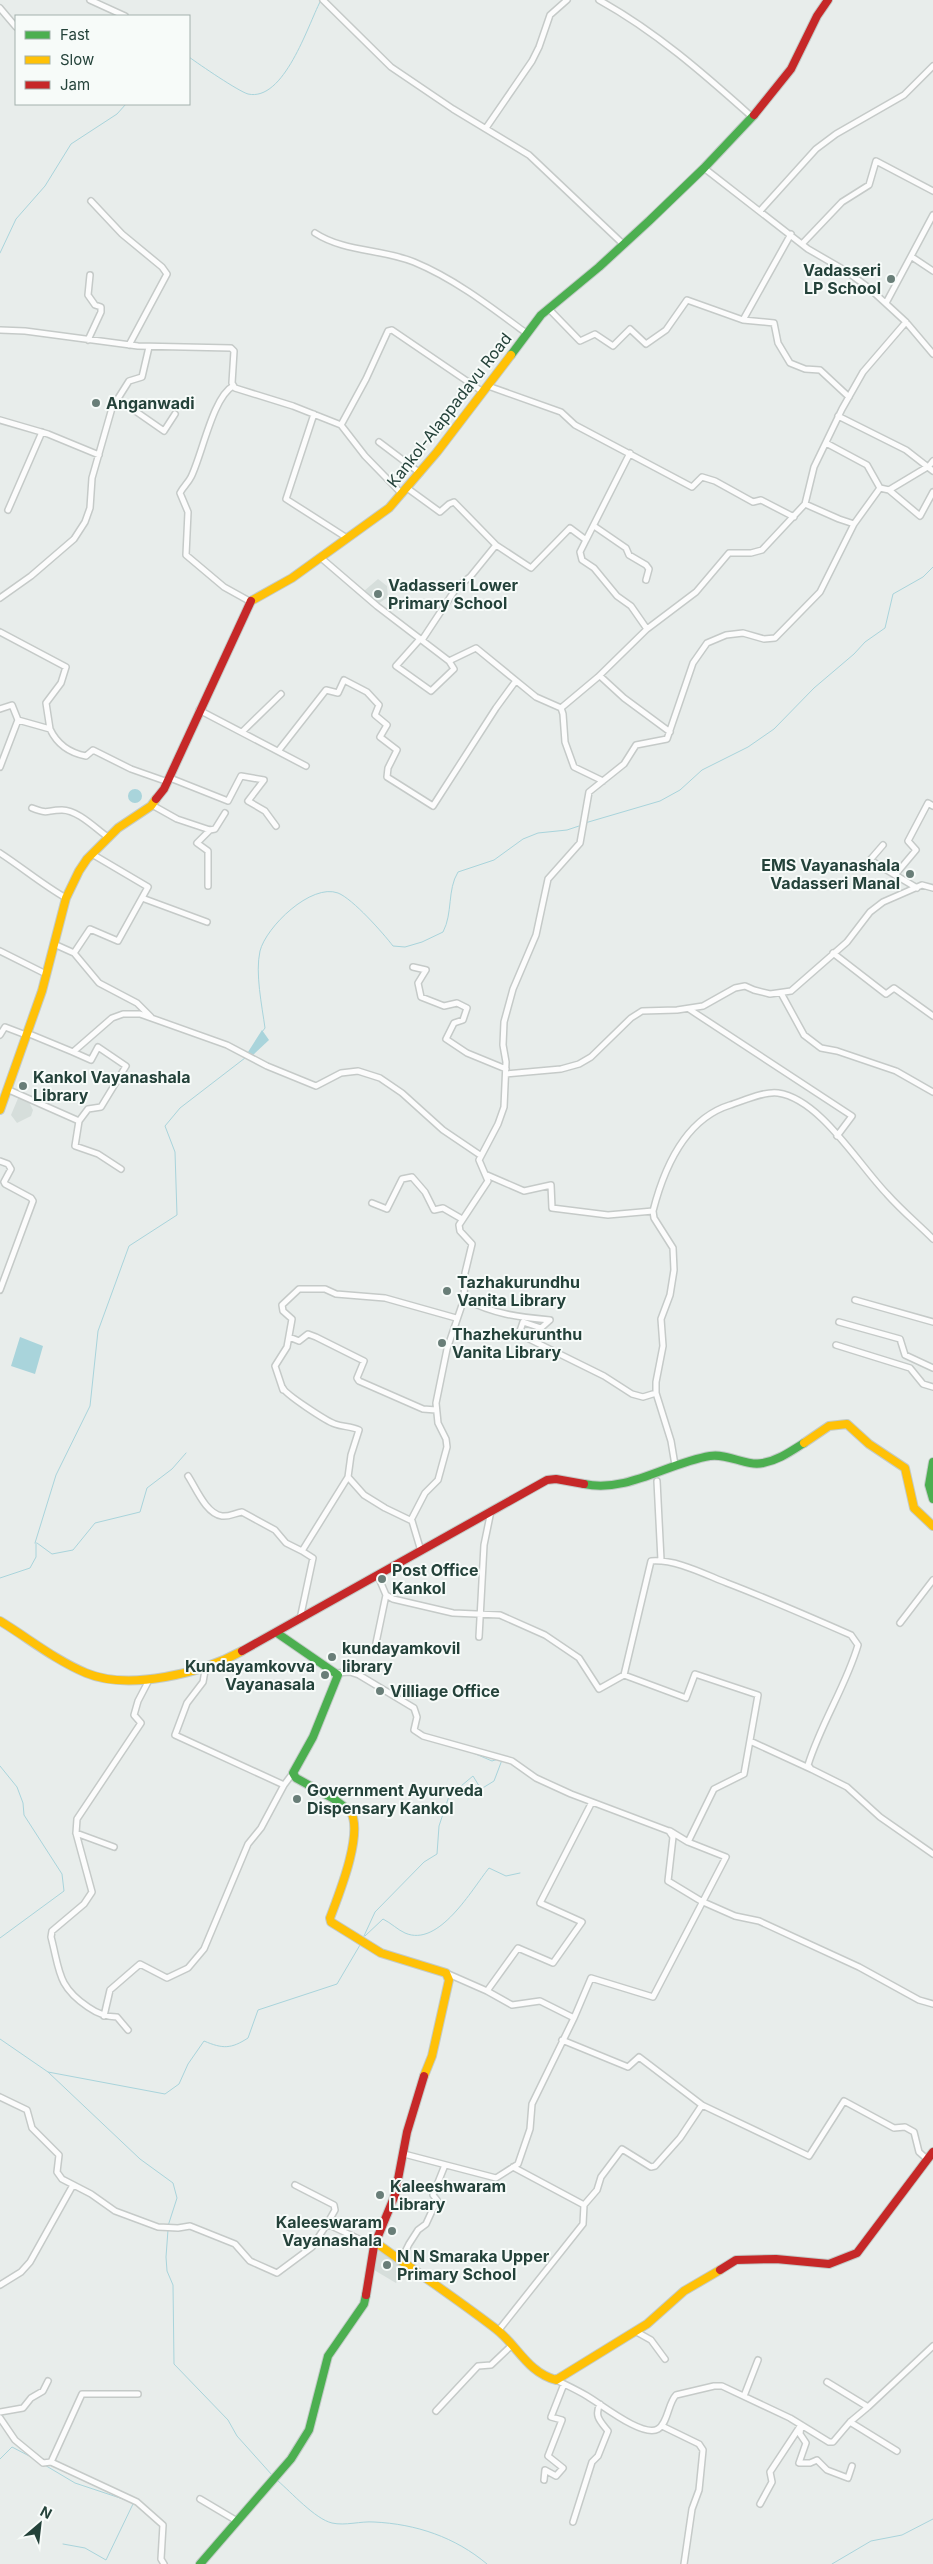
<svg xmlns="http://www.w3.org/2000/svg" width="933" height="2564" viewBox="0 0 933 2564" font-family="Inter,sans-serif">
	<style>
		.built { fill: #d6dedb }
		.water { fill: #a9d4db }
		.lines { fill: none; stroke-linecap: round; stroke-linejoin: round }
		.stream { stroke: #a9d4db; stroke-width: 1 }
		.street-casing { stroke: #c5cac8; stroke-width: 8 }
		.fast-casing { stroke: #c3cbc8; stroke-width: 10 }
		.slow-casing { stroke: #c3cbc8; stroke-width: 10 }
		.jam-casing { stroke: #c3cbc8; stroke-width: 10 }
		.street { stroke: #fcfcfc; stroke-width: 5 }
		.fast { stroke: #4caf50; stroke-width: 8 }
		.slow { stroke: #ffc107; stroke-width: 8 }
		.jam { stroke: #c62828; stroke-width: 8 }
		.poi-dot { fill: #697e78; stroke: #f7fbf9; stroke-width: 2 }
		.labels { text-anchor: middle; stroke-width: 4; stroke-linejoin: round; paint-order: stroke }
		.poi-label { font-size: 16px; font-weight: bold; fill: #24423a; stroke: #f7fbf9; text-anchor: start }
		.street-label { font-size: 16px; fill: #24423a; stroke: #f7fbf9 }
	</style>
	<rect width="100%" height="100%" fill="#e8edeb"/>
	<path class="built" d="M378,579L387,586L388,597L378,604L364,591Z
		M19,1096L28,1100L33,1110L31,1116L17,1123L11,1115Z
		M378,2250L405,2264L396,2283L369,2267Z"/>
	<path class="water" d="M128 796a7 7 0 1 1 14 0a7 7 0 1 1-14 0Z
		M262,1030L269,1040L253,1055L248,1052Z
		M20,1337L43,1346L35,1374L11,1366Z"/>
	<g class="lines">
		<path class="stream" d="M189,57C200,65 238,91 248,94C284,102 308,25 320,2
			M0,253L16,219L45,186L71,144L117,114L126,104
			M585,823L660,801L680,790L702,770L748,747L774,729L814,688L854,654L865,642L885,628L893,594L923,577L933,567
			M262,1032L265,1028C262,1006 255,973 260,951C266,927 311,883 338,893C353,899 383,933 393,946L405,947L422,942L443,932C453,913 447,890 458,872L494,860L523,839L538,833L567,830L582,825
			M35,1543L56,1475L90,1406L98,1331L129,1246L177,1215L175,1152L165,1126L180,1108L245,1058
			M37,1543L52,1554L73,1550L95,1523L140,1512L147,1488L172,1469L186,1453
			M0,1578L30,1568L36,1557V1543
			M471,1752L492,1761L498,1759
			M0,1766L17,1787L23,1803L24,1815L62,1874L64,1891L0,1938
			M364,1936L375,1912L424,1862L437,1854L439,1826L449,1796L473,1776L481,1789L494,1781L502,1760
			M365,1936L383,1919C391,1923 398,1930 405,1933C439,1948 472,1889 489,1868L506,1876L520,1873
			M0,2039L48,2072L165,2094L179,2084L188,2064L204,2041C223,2049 231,2049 248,2038L258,2010L337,1984L360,1945
			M48,2072L140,2159L173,2183L177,2198L168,2226
			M168,2230L166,2257L167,2271L173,2285L174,2364L228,2420L237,2436L272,2475
			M0,2459L12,2447L33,2458
			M43,2464L75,2483L129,2501
			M278,2481C291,2492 315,2519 332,2523C345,2526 361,2521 374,2522C416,2524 455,2537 487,2564
			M63,2544L85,2548L106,2560L133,2504
			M832,2564L871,2541L902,2535L933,2519"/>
		<defs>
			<path id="street" d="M90,0L125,16
				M323,0L391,67L453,109L529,155L623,244
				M599,0C655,31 703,73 751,116
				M0,8L16,27
				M486,128L532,61L539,47L550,15L567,0
				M704,168L808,249L846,271L869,288L906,322L933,354
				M91,201L122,234L162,267L167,274L129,345
				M760,211L816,149L836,134L904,95L933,66
				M315,233C344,252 382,249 414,262C455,279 491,307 526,333
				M802,244L842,202L869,185L876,161L933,191
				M912,257L933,271
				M886,303L933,215
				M548,308L580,341L595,334L613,346L630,329L646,344L666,330L687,300L743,320L791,234
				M743,320L774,323L778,343L790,363L805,369L820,370L849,397
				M0,330L25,331L138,346L231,348L234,351L232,383L235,388L293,406L341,425L365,456L402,494
				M88,340L101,312V307L95,305L88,295L90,275
				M233,386C213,397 202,455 191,477C188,483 183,487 180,493L188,512L186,555L224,587L251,602
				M488,386L561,412L575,425L692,487L702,477L715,481L753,502L761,500L794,517
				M118,399L164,431L175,414
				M314,414L286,499L347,538
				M838,416L906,450L933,471
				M0,420L48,434L99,455
				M341,425L366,379L388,331L392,330L483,392
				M379,442L420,473
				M826,443L867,465L880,488
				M407,488L440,512L449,504L454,502L496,545L470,577L457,587L422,640
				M889,490L920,516L933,492
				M805,504L839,519L854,524
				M8,510L42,432
				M594,526L626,548L629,555L646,565L649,569L646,580
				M586,540L630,453
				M496,545L531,568L570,528L586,540L580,552L582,560L594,568L617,596L631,606L647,629
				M320,557L377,606L449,661L476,648L536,697L561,708L598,677L647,629L696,592L729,553H751L762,550L805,504L814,467L842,409L863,372L906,322
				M0,598L31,576L74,539L85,522L90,508L92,478L112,408L129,381L142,377L149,347
				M0,632L66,667L61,683L46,703L50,729L18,720L0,767
				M420,639L396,666L431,691L454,669L449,661
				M600,676L624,698L670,732
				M561,708L563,714L565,742L574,767L603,781
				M0,709L12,705L18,720
				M199,710L306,766
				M50,729C57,744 70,753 86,756L93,750L131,769L168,782
				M242,732L281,694
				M279,750L326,690L338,693L344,680L367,692L379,705L375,715L387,725L380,737L397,750L388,768L387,777L433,806L496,708L515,682
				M170,778L228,801L241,776L264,780L248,801L265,811L276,826
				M152,805L177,819L210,830L215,829L225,813
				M32,808C50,815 45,810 62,810C78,810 96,829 109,838
				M883,845L870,860L917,888
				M0,853C23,868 43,885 66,898
				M895,875L916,850L908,841L928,803L933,806
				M208,886V851L197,843L210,830
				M142,898L207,922
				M54,944L74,953L90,929L118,941L148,887L92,854
				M0,951L46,974
				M74,953L99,983L137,1003L151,1017
				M833,953L886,994L894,988L933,1016
				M413,967L426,970L418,983L421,997L444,1006L457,1003L467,1008L463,1020L454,1023L446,1039L467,1053L506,1069
				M781,993L804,1035L821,1048L837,1051L896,1071L933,1092
				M689,1009L852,1116L837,1136
				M27,1033L73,1052L112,1018L123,1014H140L227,1045L267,1066L316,1086L341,1073L358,1071L380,1078L402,1093L443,1130L480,1155
				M0,1035L5,1027L26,1035
				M73,1052L91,1060L98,1047L126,1066L101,1107L88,1109L79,1121
				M506,1074L561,1069L579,1064L591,1057L631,1018L642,1011L677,1010L703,1006L735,988L745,986L754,990L770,994L791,991L847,942L870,912L883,902L922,885L933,888
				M9,1090L79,1121L75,1146L98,1154L121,1169
				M0,1161L8,1164L11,1169L4,1182L5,1184L31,1198L33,1201L0,1290
				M487,1175L524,1191L551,1185L552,1208L608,1215L653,1211
				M372,1203L387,1209L402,1179L412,1177L425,1192L434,1210L443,1208L462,1219
				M464,1299C494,1314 517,1317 550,1320L541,1328L523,1322L519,1334L604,1376L632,1394L643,1397L656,1393
				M855,1300L933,1322
				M839,1322L900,1339L905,1355L933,1368
				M289,1337L299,1341L308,1334L316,1337L364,1361L357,1378L359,1381L423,1409L436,1410
				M836,1345L910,1368L923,1384L933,1387
				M283,1388C285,1394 326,1421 335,1424C343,1427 351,1426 359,1430L351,1455L348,1477L364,1495L385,1508L412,1521L421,1551
				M283,1390L275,1366L287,1347L292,1319L283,1311L282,1305L299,1289H325L336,1294L385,1298L456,1318
				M675,1465L671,1441L656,1393V1382L663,1346L661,1319L670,1295L674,1270L673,1248L654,1218L653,1211C664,1168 685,1119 730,1105C743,1101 764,1091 778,1093C820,1099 858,1164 887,1194C901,1210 918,1224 933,1239
				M188,1476C196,1488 206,1514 222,1516C229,1517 235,1513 242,1512L275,1530L286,1543L302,1551
				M657,1481L661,1560
				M411,1520L425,1493L438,1480L447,1447L446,1439L438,1423L436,1403L447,1349L464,1299L465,1273L472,1244L460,1231L459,1225L488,1181L479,1160L498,1124L504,1107L506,1062L503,1045L504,1022L513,989L536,935L548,879L580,843L589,792L624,764L636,745L667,739L693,663L707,643L726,635L743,633L764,639L775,638L820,592L854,524L880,488L889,490L929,466L933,461
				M378,1576L386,1595L393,1599L453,1613L500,1615L545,1635L579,1658L599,1689L624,1675L651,1561C676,1559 704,1574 727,1583C769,1599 810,1617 851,1635L858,1645C846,1686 821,1723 808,1765L811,1769L847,1787L880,1817L933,1854
				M300,1619L313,1558L302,1551L348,1477
				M900,1623L933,1580
				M479,1637L484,1545L491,1511
				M376,1643L386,1595
				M206,1665L203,1682L187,1703L175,1735L284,1785L293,1773
				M336,1673L350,1672L359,1675L414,1708L417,1717L414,1730L423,1736L512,1761L536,1778L571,1794L669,1831L673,1837L668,1881L701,1901L735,1916L759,1921L859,1967L919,2000L933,2004
				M750,1741L811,1769
				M670,1831L688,1842
				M76,1833L114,1847
				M487,1991L518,1948L553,1963L582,1922L540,1903L592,1802
				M104,2016L110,1990L140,1964L167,1978L188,1968L204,1949L248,1844L261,1828L284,1785
				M574,2018L591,1978L653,1997L726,1857L688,1842L714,1789L744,1774L758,1695L695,1674L686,1698L624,1675
				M128,2030L117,2017C106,2017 98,2014 88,2007C57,1986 60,1971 51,1937L52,1931L84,1904L92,1892L76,1833L77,1819L141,1723L134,1715L138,1701L149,1680
				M562,2040L628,2067L639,2057L702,2105
				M0,2097L27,2110L32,2128L59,2155L57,2172L62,2179L91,2194L115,2211L158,2227L178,2228L190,2226L235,2244L250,2261L277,2273L312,2247L327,2224
				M404,2154L496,2178L518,2164L530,2129L532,2104L574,2018L540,2001L512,2005L487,1991L446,1973
				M513,2167L584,2205
				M295,2185L334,2205L335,2210L327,2224L374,2246
				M401,2260L409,2244L418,2230L426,2224L437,2200L433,2195L445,2165
				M0,2285L21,2272L30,2262L73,2185
				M498,2331L583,2224L584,2205L597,2190L601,2177L622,2149L651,2167L655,2166L680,2138L702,2105L809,2156L844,2101L894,2128L905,2127L914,2132L919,2152L928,2160
				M635,2331L651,2340L665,2359
				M556,2380C566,2385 577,2390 587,2396C601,2404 643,2438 658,2429C668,2423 668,2403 676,2395L714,2386H722L790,2418L829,2442H833L850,2422L868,2407L933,2346
				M827,2382L868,2407
				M744,2396L758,2360
				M436,2411L478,2366L491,2365L511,2346
				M0,2412L23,2408L31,2398L43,2391L48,2381
				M0,2418L15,2440L43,2463L51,2462L137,2502L163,2525L161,2559L164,2564
				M850,2422L897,2451
				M801,2425L800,2434L806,2443L799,2463H810L817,2460L827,2470L848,2478L852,2466
				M662,2426L699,2444L703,2450L699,2490L692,2509L684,2564
				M51,2462L82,2394H138
				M544,2480L545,2470L556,2476L563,2468L548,2456L562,2420L551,2417L564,2384
				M200,2499L237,2521
				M760,2504L772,2482L770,2472L801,2425
				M573,2522L592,2462L598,2456L608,2431C600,2421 594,2416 600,2404"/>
			<path id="fast" d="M511,355L541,315L599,267L649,221L704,168L754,115
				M933,1462L929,1485L933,1499
				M584,1484C628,1493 667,1463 710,1456C728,1453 747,1467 763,1463C779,1460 791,1451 804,1443
				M277,1633L338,1675L313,1737L293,1773L296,1778L334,1799L351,1812
				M200,2564L291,2459L309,2430L328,2356L364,2304L366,2295"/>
			<path id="slow" d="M251,601L292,578L389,508L437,452L511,355
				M0,1110L42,991L66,898L79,871L87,859L118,828L151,806L156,799
				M804,1443L829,1426L847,1424L869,1444L905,1468L914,1508L933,1526
				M0,1621C28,1638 55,1660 86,1673C129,1691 202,1673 242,1651
				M351,1812C363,1835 339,1894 330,1918L331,1922L381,1953L446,1973L449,1980L432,2056L424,2076
				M375,2242C415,2271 457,2299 496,2329C518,2346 527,2372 556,2380L647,2324L684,2291L720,2270"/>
			<path id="jam" d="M754,115L791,69L817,16L828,0
				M156,799L164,789L251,601
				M242,1651L547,1480L556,1479L584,1484
				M720,2270L736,2260L776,2259L829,2264L857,2253L933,2152
				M366,2295L374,2246L395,2195L407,2132L424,2076"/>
		</defs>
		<use href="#street" class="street-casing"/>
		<use href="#fast" class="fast-casing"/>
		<use href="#slow" class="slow-casing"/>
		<use href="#jam" class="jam-casing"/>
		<use href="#street" class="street"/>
		<use href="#fast" class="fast"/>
		<use href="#slow" class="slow"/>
		<use href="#jam" class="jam"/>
	</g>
	<g class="poi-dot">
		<circle cx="891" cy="279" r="5"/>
		<circle cx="96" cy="403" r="5"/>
		<circle cx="378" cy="594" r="5"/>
		<circle cx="910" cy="874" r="5"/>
		<circle cx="23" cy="1086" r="5"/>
		<circle cx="447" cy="1291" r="5"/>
		<circle cx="442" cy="1343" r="5"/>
		<circle cx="382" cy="1579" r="5"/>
		<circle cx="332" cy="1657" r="5"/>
		<circle cx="325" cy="1675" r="5"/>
		<circle cx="380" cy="1691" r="5"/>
		<circle cx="297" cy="1799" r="5"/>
		<circle cx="380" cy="2195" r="5"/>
		<circle cx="392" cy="2231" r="5"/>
		<circle cx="387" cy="2265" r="5"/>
	</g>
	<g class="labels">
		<g class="poi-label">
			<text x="881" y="276" text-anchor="end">Vadasseri<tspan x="881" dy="18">LP School</tspan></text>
			<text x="106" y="409">Anganwadi</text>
			<text x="388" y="591">Vadasseri Lower<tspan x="388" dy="18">Primary School</tspan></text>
			<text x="900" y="871" text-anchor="end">EMS Vayanashala<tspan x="900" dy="18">Vadasseri Manal</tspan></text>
			<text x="33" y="1083">Kankol Vayanashala<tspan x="33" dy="18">Library</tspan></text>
			<text x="457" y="1288">Tazhakurundhu<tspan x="457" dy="18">Vanita Library</tspan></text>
			<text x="452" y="1340">Thazhekurunthu<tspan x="452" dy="18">Vanita Library</tspan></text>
			<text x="392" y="1576">Post Office<tspan x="392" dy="18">Kankol</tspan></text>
			<text x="342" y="1654">kundayamkovil<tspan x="342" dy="18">library</tspan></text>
			<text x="315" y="1672" text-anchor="end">Kundayamkovva<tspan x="315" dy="18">Vayanasala</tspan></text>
			<text x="390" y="1697">Villiage Office</text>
			<text x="307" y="1796">Government Ayurveda<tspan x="307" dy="18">Dispensary Kankol</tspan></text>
			<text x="390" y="2192">Kaleeshwaram<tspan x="390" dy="18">Library</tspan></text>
			<text x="382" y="2228" text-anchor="end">Kaleeswaram<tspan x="382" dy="18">Vayanashala</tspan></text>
			<text x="397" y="2262">N N Smaraka Upper<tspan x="397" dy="18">Primary School</tspan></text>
		</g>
		<g class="street-label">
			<text transform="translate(449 410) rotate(-52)" y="6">Kankol-Alappadavu Road</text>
		</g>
	</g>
	<rect x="15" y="15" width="175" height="90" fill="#f7fbf9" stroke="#a3b1ad"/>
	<rect x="25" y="31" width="25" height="8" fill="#4caf50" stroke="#a3b1ad"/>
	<text x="60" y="40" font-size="15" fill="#24423a">Fast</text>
	<rect x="25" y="56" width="25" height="8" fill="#ffc107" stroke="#a3b1ad"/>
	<text x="60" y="65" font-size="15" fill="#24423a">Slow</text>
	<rect x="25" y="81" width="25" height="8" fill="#c62828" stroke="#a3b1ad"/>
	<text x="60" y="90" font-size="15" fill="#24423a">Jam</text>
	<g transform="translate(40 2524) rotate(28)" stroke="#f7fbf9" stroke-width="4" paint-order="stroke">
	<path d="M0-4L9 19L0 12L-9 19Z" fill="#24423a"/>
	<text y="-8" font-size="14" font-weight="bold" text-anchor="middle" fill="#24423a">N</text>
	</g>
</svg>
